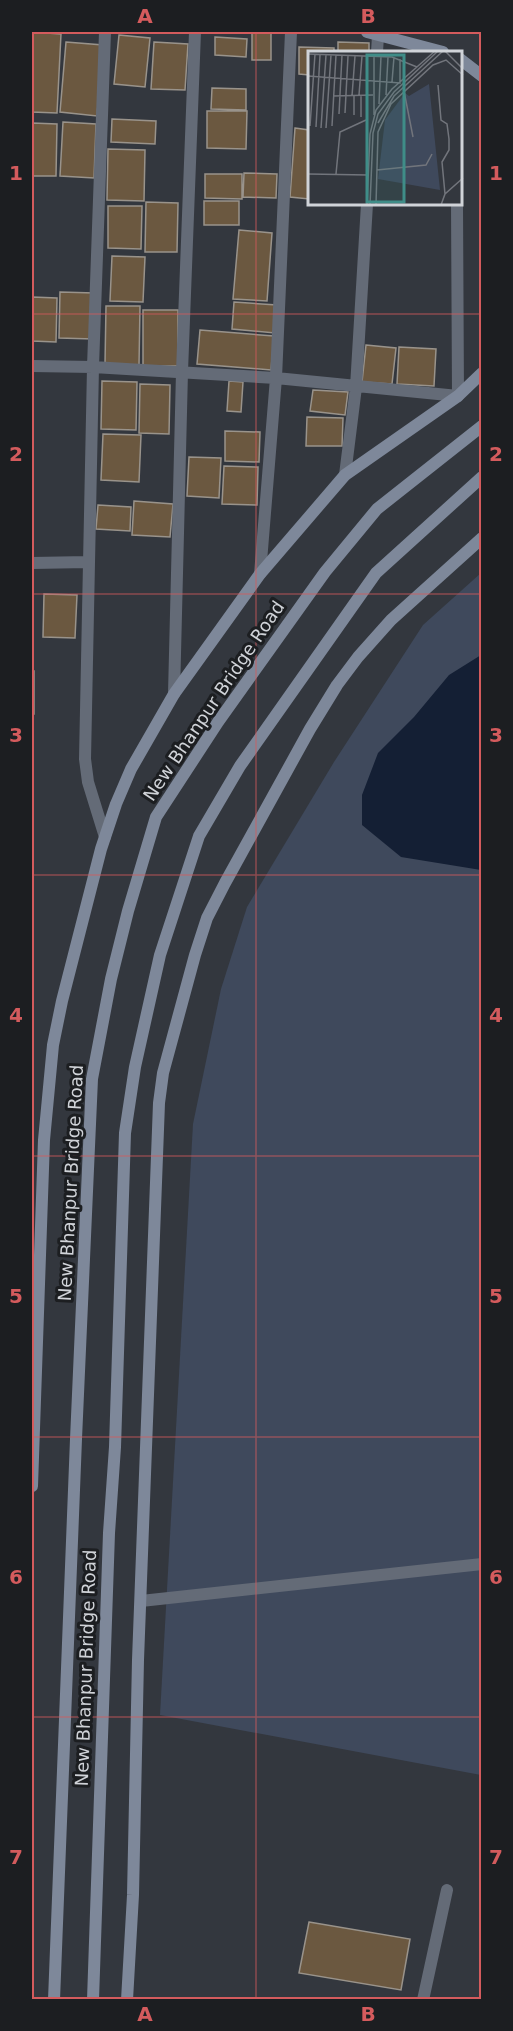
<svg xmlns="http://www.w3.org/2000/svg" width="513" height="2031" viewBox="0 0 513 2031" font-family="'DejaVu Sans',sans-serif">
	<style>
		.green { fill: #3f495c }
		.water { fill: #141f34 }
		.building { fill: #6b5840; stroke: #99938b; stroke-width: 1.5 }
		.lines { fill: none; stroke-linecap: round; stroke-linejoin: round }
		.lane { stroke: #646b77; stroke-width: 12 }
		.street { stroke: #646b77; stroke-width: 12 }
		.secondary { stroke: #7e889a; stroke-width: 12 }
		.grid { fill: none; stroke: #d45b5d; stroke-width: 1.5; stroke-opacity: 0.55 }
		.labels { text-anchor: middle; stroke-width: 6; stroke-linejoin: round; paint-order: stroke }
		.street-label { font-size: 18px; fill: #d0d3d8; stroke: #1c1e21 }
		.inset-road { fill: none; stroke: #72757c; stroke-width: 1.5 }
		.view { fill: #3f8d88; fill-opacity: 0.15; stroke: #3f8d88; stroke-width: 3 }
		.inset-edge { fill: none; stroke: #d0d3d8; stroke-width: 3 }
		.neatline { fill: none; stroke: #d45b5d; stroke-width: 2 }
		.grid-label { font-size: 20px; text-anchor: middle; font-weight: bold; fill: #d45b5d }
	</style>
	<rect width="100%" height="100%" fill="#33373e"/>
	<path class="green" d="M481,573V1775L160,1715L193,1124L221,989L247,907L334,762L423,625Z"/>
	<path class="water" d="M481,655V870L401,857L362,825V795L378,753L414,717L449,675Z"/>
	<path class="building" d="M32,32L61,34L57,113L32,112Z
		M252,32H271V60H252Z
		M119,35L150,38L145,87L114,84Z
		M215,37L247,39L246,57L215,55Z
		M66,42L103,45L97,116L60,112Z
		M154,42L188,44L185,90L151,89Z
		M338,42L369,43V52H338Z
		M299,47L334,48V52H309V75L299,74Z
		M212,88L246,89V110L211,109Z
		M207,111H247L246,149L207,148Z
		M112,119L156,121L155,144L111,142Z
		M63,122L96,124L94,178L60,176Z
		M32,123L57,124L56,176H32Z
		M295,128L309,130V199L290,197Z
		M108,149L145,150L144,201L107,200Z
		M244,173L277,174L276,198L243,197Z
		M205,174H242V199L205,198Z
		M204,201H239V225H204Z
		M146,202L178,203L177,252H145Z
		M108,206H142L141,249L108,248Z
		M239,230L272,233L267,301L233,299Z
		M112,256L145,257L143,302L110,301Z
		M60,292L94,293L93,339L59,338Z
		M32,297L57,298L56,342L32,341Z
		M234,302L277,305L275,333L232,329Z
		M106,306H140L139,365L105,364Z
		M143,310H178V366H143Z
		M200,330L274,336L271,370L197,364Z
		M366,345L396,348L392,384L362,382Z
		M399,347L436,349L434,386L397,384Z
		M102,381L137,382L136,430L101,429Z
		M229,381L243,382L241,412L227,411Z
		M140,384L170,385L169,434L139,433Z
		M313,390L348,392L345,415L310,411Z
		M307,417L343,418L342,446H306Z
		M225,431L260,432L259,462L225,461Z
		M103,434L141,435L139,482L101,480Z
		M189,457L221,458L219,498L187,496Z
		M224,466L258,467L257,505L222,504Z
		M134,501L173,504L170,537L132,535Z
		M98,505L131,507L130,531L96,529Z
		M44,594L77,595L75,638L43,637Z
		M32,671H34V714H32Z
		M309,1922L410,1939L401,1990L299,1973Z"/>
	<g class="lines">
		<path class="lane" d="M141,1601L482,1564
			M423,2000L447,1890"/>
		<path class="street" d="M105,32L93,367L85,759L88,782L105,837
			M377,52L378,36
			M32,366L93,367L276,378L458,396L457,204
			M345,475L356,387L367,204
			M32,563L88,562
			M260,574L276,378L291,32
			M174,694L182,372L195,32"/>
		<path class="secondary" d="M367,32L443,52
			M460,59L482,76
			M32,1486L44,1140L53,1045L62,1001L101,849L116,804L131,769L174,694L260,574L345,475L458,396L482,373
			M54,2000L76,1439L92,1079L111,979L128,911L156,817L218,722L325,572L377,509L482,426
			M93,2000L109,1533L115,1447L125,1133L135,1067L160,955L199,836L240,766L376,573L482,477
			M127,2000L133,1895L138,1660L159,1103L163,1073L195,955L207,918L225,883L310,729L337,685L358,657L391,620L482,538"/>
	</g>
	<path class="grid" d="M256,32V2000M32,314H482M32,594H482M32,875H482M32,1156H482M32,1437H482M32,1717H482"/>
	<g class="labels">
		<g class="street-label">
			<text transform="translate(214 701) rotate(-56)" y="6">New Bhanpur Bridge Road</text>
			<text transform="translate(71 1183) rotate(-87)" y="6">New Bhanpur Bridge Road</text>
			<text transform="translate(86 1668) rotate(-88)" y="6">New Bhanpur Bridge Road</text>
		</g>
	</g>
	<g transform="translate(308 51)">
		<rect width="154" height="154" fill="#33373e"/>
		<path d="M121,33L132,139L70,128L77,69L97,42L101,45Z" fill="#3f495c"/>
		<path class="inset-road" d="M137,0L155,18M0,3L84,6L109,16M59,5V61M0,25L92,32V8M84,31L86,6M130,34L133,69L139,73L141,88V99L134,111L137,143M96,40L105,86M51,44L54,5M53,44V66M78,44L80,6M25,45L65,44M44,45L47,5M71,53L73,5M37,62L40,5M31,63L34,4M46,64V45M66,64V5M70,72L86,45L135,0M2,75L7,3M24,75L28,4M8,76L12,4M13,77L18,4M18,77L23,4M69,119L118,114L124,103M0,123L60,124M28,123L32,81L58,69M59,154L62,83L68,59L84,38L127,0M62,154L65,82L70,63L86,41L130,0M68,154L70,81L83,53L125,14L138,9L155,24M133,154L137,143L155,127"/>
		<path class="view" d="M59,4H96V151H59Z"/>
		<rect width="154" height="154" class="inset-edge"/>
	</g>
	<rect width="513" height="2031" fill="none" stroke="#1c1e21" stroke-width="66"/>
	<rect x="33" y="33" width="447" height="1965" class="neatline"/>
	<g class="grid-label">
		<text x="145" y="23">A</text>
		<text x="368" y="23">B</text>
		<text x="16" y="180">1</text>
		<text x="496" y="180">1</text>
		<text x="16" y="461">2</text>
		<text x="496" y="461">2</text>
		<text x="16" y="742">3</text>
		<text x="496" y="742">3</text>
		<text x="16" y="1022">4</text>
		<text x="496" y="1022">4</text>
		<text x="16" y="1303">5</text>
		<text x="496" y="1303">5</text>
		<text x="16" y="1584">6</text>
		<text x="496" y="1584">6</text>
		<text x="16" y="1864">7</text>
		<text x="496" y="1864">7</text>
		<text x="145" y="2021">A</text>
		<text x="368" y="2021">B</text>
	</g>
</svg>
